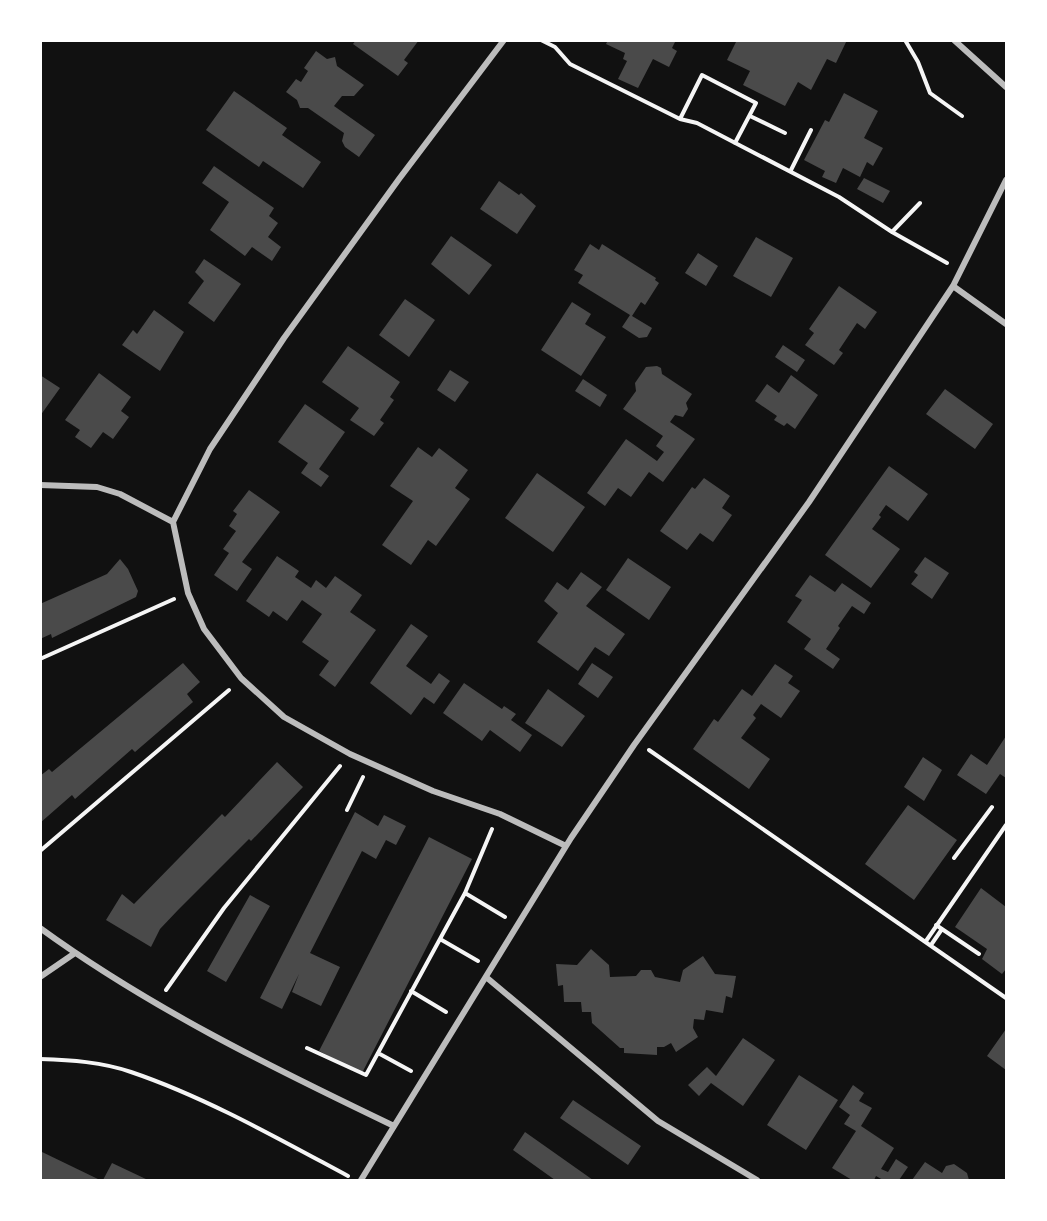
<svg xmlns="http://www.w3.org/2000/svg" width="1047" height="1221" viewBox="0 0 1047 1221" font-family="'Asap Condensed',sans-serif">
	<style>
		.building { fill: #4a4a4a }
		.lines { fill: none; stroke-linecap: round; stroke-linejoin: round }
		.path { stroke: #f5f5f5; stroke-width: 4 }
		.minor { stroke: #bcbcbc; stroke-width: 6 }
	</style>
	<rect width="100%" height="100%" fill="#111"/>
	<path class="building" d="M356,40H419L404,60L408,63L398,76L353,44Z
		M608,40H676L672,48L677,51L669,67L653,59L638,88L618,79L627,61L623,59L625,53L606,44Z
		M737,40H847L836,63L827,59L811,90L798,82L785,106L743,85L750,71L727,60Z
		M316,51L327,59L335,57L337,66L364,85L354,96H342L334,106L375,135L359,157L345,147L342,141L344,133L308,108H300L297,100L286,92L296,79L301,82L308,71L304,68Z
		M234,91L287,128L282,135L321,162L303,188L263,161L259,167L206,130Z
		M844,93L878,111L864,138L883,148L873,166L867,162L860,177L843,168L836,183L822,177L825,171L804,160L825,120L829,122Z
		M214,166L274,208L269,216L278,223L268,237L281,247L272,261L252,247L245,256L210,230L229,202L202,183Z
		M864,178L890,191L883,203L857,189Z
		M499,181L519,195L521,193L536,206L517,234L480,209Z
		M451,236L492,265L469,295L431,264Z
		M756,237L793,258L771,297L733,276Z
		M590,244L599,250L602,244L656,278L655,280L659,283L645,305L641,302L632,316L652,328L647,337L639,338L622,327L630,315L578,283L583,275L574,270Z
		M698,253L718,266L706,286L685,273Z
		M204,259L241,284L214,322L188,303L204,281L195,272Z
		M839,286L877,312L865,329L857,323L839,350L843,353L834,365L805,345L814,333L809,329Z
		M405,299L435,320L409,357L379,335Z
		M572,302L591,314L585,324L606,337L581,376L541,350Z
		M154,310L184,332L160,371L122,345L133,330L137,334Z
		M783,345L805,360L797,372L775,357Z
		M348,346L400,382L390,397L394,400L380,420L384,423L374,436L350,420L359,408L322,382Z
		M657,366L661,368L662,374L692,394L686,403L688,409L683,417L675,415L670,422L695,439L663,482L649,472L631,497L618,488L605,506L587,493L626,439L657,461L664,452L656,446L663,436L623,409L636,391L635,383L646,367Z
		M450,370L469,382L455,402L437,390Z
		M99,373L131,397L121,411L129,417L113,439L103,432L91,448L75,437L80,430L65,420Z
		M40,375L60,388L40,416Z
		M791,375L818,395L795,429L787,423L784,426L774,420L777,416L755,401L767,384L779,393Z
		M583,379L607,395L600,407L575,391Z
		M945,389L993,424L975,449L926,414Z
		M305,404L345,432L319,469L329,476L321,487L301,473L308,463L278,442Z
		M418,447L432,457L439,448L468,470L455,488L470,499L436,546L428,540L411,565L382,545L413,501L390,486Z
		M889,466L928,494L908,521L886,505L879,515L881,517L872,529L900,549L871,588L825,555Z
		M537,473L585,507L553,552L505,518Z
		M704,478L730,496L722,508L732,515L713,542L700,533L687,550L660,531L692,487L695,489Z
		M249,490L280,512L242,562L252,569L237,591L214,575L229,553L223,549L236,531L229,526L237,514L233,511Z
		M277,556L299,571L295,577L311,588L316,580L326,588L335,576L362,595L350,612L376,630L335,687L319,675L329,661L302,642L322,614L302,600L287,621L273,611L269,617L246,601Z
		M925,557L949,573L932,599L911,584L918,575L914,572Z
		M628,558L671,587L649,620L606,590Z
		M120,559L128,569L138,591L136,597L52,638L51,634L40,639V604L107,574Z
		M581,572L602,587L586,606L625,634L609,656L595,647L578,671L537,642L558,613L544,601L557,582L568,590Z
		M810,575L835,592L842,583L871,603L864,614L852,606L838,626L840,628L826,649L840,659L833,669L804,649L811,639L787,622L802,600L795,596Z
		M411,624L428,636L406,666L431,684L439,673L450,681L434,704L424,697L411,715L370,683Z
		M183,663L200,682L187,694L193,702L135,752L132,749L75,799L72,795L40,823V776L49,769L52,772Z
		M592,663L613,677L598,698L578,684Z
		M775,664L793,676L788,683L800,691L781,718L761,704L753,715L756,718L741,738L770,759L749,789L693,749L714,719L718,722L742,689L752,696Z
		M464,683L502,709L504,706L516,714L511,720L532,735L520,752L490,730L482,741L443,713Z
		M548,689L585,716L562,747L525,723Z
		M1006,736V778L1000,774L986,794L957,775L971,754L987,765Z
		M923,757L942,770L924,801L904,787Z
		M277,762L303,787L251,841L249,839L178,910L160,929L151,947L106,920L122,894L134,904L222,814L225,817Z
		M908,805L957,840L914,900L865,864Z
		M355,812L378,826L384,815L406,826L396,845L386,840L376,859L362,851L310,953L340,967L321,1006L292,992L299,974L282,1009L260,998Z
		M429,837L472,859L362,1073L319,1051Z
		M981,888L1006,907V969L1002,974L982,959L987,949L955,927Z
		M250,895L270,906L226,982L207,971Z
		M591,949L609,965L610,977L636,976L641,970H651L655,977L680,982L683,970L703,956L715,974L736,976L732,998L726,996L723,1013L706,1010L704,1020L694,1019L693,1028L698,1037L676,1052L671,1043L664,1047H657V1055L624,1053V1048H620L592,1023L591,1012H582L581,1002H564L563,985L558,986L556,964L577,965Z
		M1006,1029V1070L987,1056Z
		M743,1038L775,1060L743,1106L711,1083L699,1096L688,1085L707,1067L716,1076Z
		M799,1075L838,1100L806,1150L767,1125Z
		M853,1085L864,1093L859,1101L872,1108L861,1126L894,1148L881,1169L888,1172L896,1159L908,1167L899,1180H883L876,1176L874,1180H852L832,1168L856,1131L844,1124L850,1115L839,1107Z
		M573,1100L641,1146L628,1165L560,1118Z
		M525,1132L593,1180H555L513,1150Z
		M40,1151L100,1180H40Z
		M925,1162L942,1173L946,1166L954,1164L967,1173L969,1180H912Z
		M112,1163L148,1180H103Z"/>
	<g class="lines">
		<path class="path" d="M541,40L555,47L570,64L680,119L697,123L839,197L892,232L947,263
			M905,40L918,62L930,93L962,116
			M750,116L785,133
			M680,119L702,75L756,103L735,143
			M791,170L811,130
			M892,232L920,203
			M40,659L174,599
			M649,750L1006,998
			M347,810L363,777
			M40,851L229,690
			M954,858L992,807
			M465,893L505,917
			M936,925L979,954
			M440,939L478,961
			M926,941L1006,825
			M931,945L942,929
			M166,990L224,908L340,766
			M411,991L446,1012
			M307,1048L366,1075L465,893L492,829
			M378,1053L411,1071
			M40,1059C71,1060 102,1062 131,1072C205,1097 279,1139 348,1176"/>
		<path class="minor" d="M954,40L1006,87
			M953,286L1006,324
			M40,485L97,487L120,494L173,522L188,593L204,629L241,678L284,717L350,754L433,791L500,814L566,846
			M173,522L210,449L284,338L399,179L504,40
			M40,928C150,1008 273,1068 394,1126
			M40,977L75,953
			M486,977L658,1121L757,1180
			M361,1180L571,838L634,745L809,502L953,286L1006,180"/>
	</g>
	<rect width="1047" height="1221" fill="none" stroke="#ffffff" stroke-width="84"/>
</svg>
